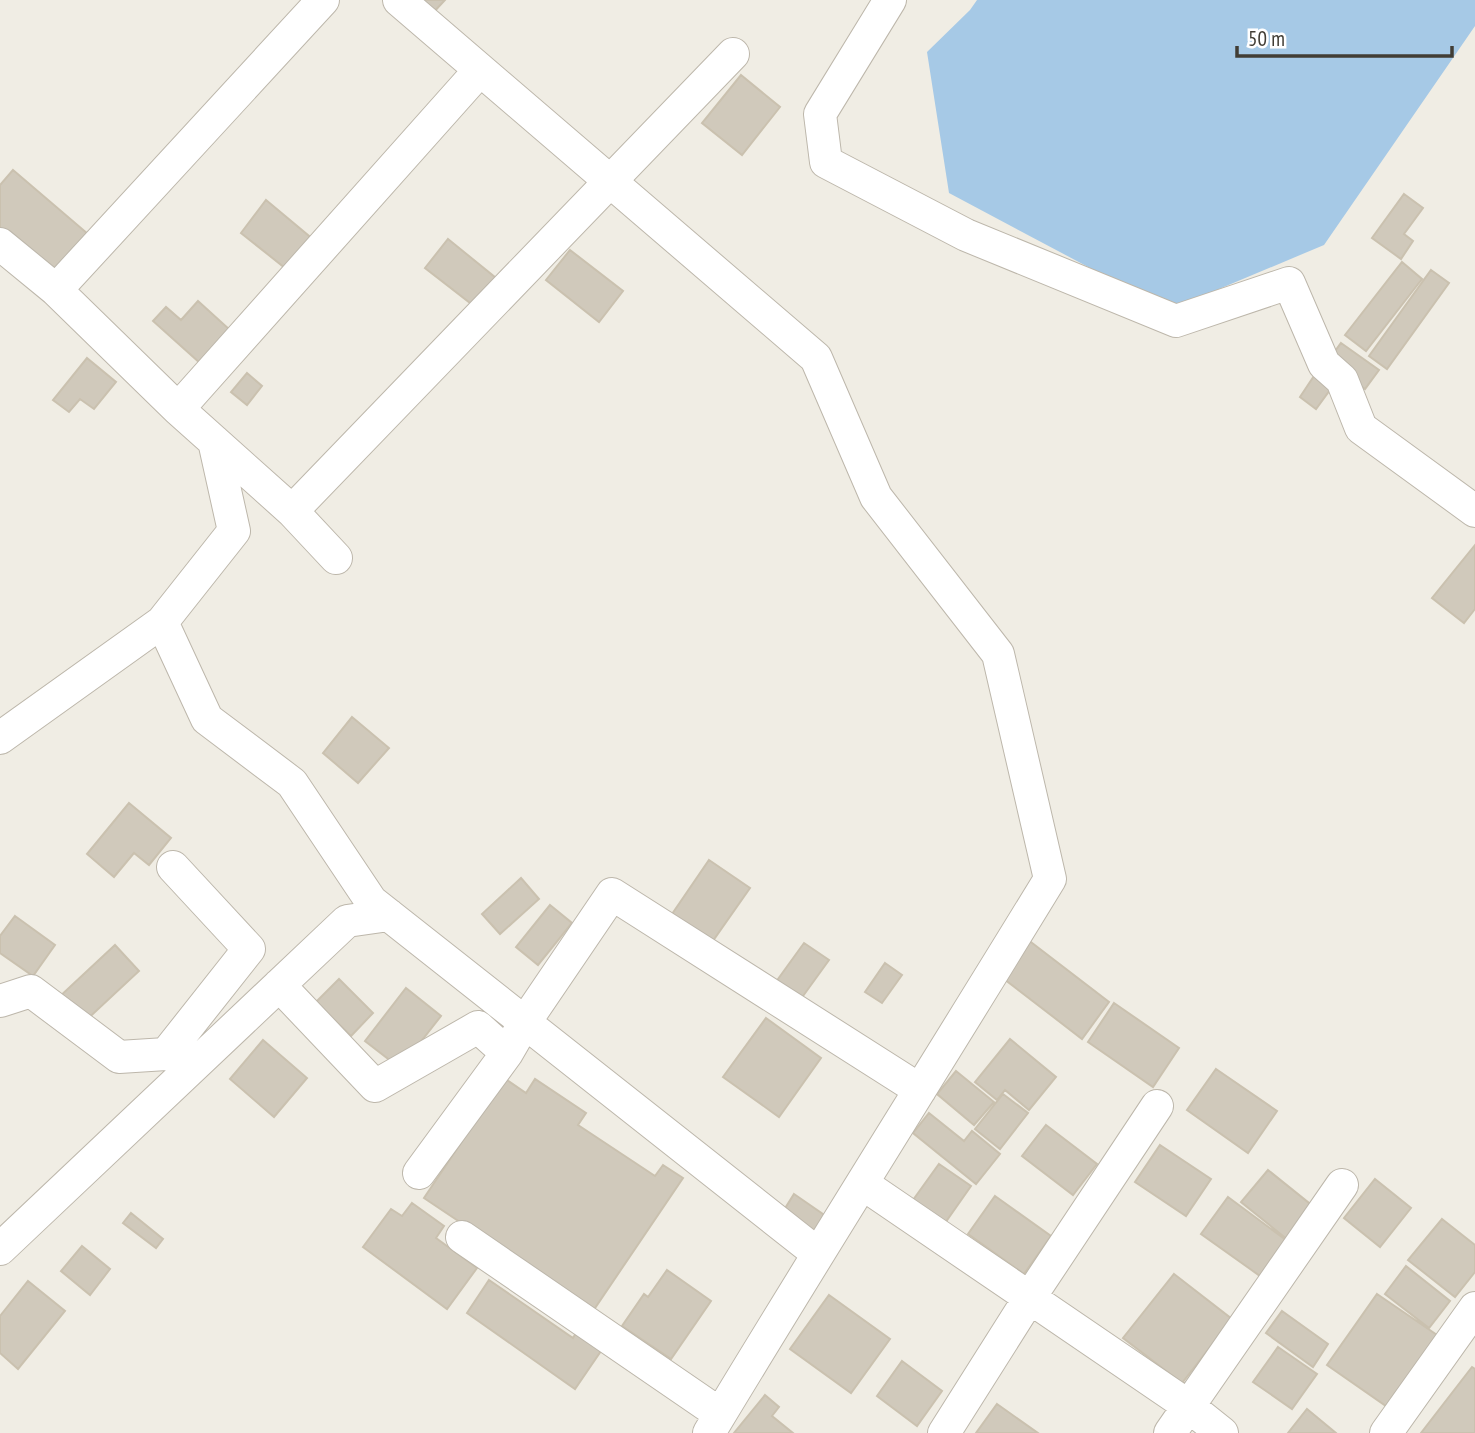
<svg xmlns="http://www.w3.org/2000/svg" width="1475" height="1433" viewBox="0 0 1475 1433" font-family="'PT Sans Narrow',sans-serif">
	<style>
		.water { fill: #a6c9e6 }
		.building { fill: #d0c9bb; stroke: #cac1af; stroke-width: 2 }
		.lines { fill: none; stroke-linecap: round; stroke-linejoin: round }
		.minor-casing { stroke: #bdb7ab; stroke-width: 34 }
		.minor { stroke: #fff; stroke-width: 32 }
	</style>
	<rect width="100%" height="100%" fill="#f0ede4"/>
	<path class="water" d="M977,0H1475V26L1324,245L1169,310L949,193L927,52L970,10Z"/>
	<path class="building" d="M414,0H445L431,15Z
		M741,75L780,107L742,155L702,123Z
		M13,170L88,234L52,275L0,231V185Z
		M1404,194L1423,208L1404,234L1413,241L1401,259L1372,238Z
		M266,200L315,241L290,272L241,233Z
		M448,239L496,278L474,306L425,268Z
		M570,250L623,291L599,322L546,280Z
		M1402,262L1422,279L1366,351L1345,335Z
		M1431,270L1449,283L1387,369L1369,356Z
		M198,301L230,330L200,363L153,321L166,307L181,320Z
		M1341,343L1379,370L1365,389L1327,362Z
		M87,358L116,382L94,409L80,399L69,412L53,400Z
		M1320,367L1338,379L1316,409L1300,397Z
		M247,373L262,386L247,405L231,392Z
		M1475,545V609L1464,623L1432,598Z
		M352,717L389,748L358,783L323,753Z
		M129,803L171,838L149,865L134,853L114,877L87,854Z
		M709,860L750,888L710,945L670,917Z
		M521,878L539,899L500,934L482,914Z
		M550,905L572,923L538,965L516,947Z
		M15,916L55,945L33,976L0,953V936Z
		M1023,936L1109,1002L1082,1039L995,972Z
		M804,943L829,960L798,1003L773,986Z
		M115,945L139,971L81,1025L57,999Z
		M885,963L902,975L882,1003L865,992Z
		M339,979L373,1013L351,1036L316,1002Z
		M406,988L441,1016L400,1068L365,1041Z
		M1114,1003L1179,1048L1153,1087L1088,1042Z
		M766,1018L821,1058L779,1117L723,1077Z
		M1010,1039L1056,1077L1029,1110L1005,1090L997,1100L975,1082Z
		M263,1040L307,1078L274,1117L230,1079Z
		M1216,1069L1277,1111L1248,1153L1187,1110Z
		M956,1071L994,1102L974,1125L937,1094Z
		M501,1076L526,1093L535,1079L586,1113L578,1125L655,1176L663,1165L683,1178L593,1311L424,1198L463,1140L459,1138Z
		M1003,1094L1028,1113L1000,1149L975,1129Z
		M929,1113L964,1141L972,1131L1000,1154L976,1184L913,1133Z
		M1046,1125L1097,1164L1073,1195L1022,1156Z
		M1160,1145L1211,1179L1186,1216L1135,1182Z
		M939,1164L971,1186L945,1223L913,1200Z
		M1268,1170L1314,1207L1288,1240L1241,1202Z
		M1375,1179L1411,1208L1380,1247L1344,1218Z
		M794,1194L833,1221L822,1236L784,1210Z
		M995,1196L1051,1236L1024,1274L968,1234Z
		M1228,1197L1286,1240L1260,1276L1201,1234Z
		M412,1203L444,1226L436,1238L477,1268L447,1309L363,1247L391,1209L402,1216Z
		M131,1213L163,1239L156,1248L123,1223Z
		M1442,1219L1475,1245V1272L1455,1297L1408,1260Z
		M82,1246L110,1269L90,1295L61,1271Z
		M1406,1266L1450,1301L1429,1328L1385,1294Z
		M667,1270L711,1301L671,1359L622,1326L644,1294L648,1297Z
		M1174,1274L1232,1319L1182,1383L1123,1338Z
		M489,1280L573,1338L576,1333L601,1351L575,1389L467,1313Z
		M28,1281L65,1311L18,1369L0,1353V1316Z
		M1377,1294L1437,1335L1386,1406L1327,1365Z
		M829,1295L890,1339L851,1393L790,1349Z
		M1282,1311L1328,1344L1313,1367L1266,1333Z
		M1278,1347L1317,1374L1292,1409L1253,1382Z
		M902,1361L942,1391L917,1426L877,1396Z
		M1472,1367L1475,1369V1433H1421Z
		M765,1395L779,1407L772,1416L793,1433H734Z
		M997,1404L1038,1433H976Z
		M1307,1409L1336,1433H1288Z"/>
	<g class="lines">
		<defs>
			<path id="minor" d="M399,0L816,358L876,497L998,654L1050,879C937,1064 821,1247 709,1433
				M890,0L820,114L826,162L966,235L1176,321L1289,283L1324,364L1342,380L1361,428L1475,511
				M0,244L56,290L178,409L292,511L336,558
				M56,290L323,0
				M178,409L480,70
				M292,511L733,54
				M162,622L207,719L292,783L371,901L817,1253
				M0,738L162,622L234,531L214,441
				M279,985L375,1086L478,1027L507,1053
				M0,1001L31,991L119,1057L166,1054L249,949L173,867
				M419,1173L507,1053L525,1022L612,894L920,1090
				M863,1184L1187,1405L1222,1433
				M462,1237L720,1414
				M0,1249L347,921L389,915
				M944,1433L1030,1297L1157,1106
				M1170,1433L1342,1185
				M1386,1433L1475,1308"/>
		</defs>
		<use href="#minor" class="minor-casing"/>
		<use href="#minor" class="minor"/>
	</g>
	<path d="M1237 46v10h215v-10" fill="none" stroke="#413d35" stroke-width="3.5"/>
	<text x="1248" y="46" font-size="21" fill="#413d35" stroke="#ffffff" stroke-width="5" paint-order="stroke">50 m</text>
</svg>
